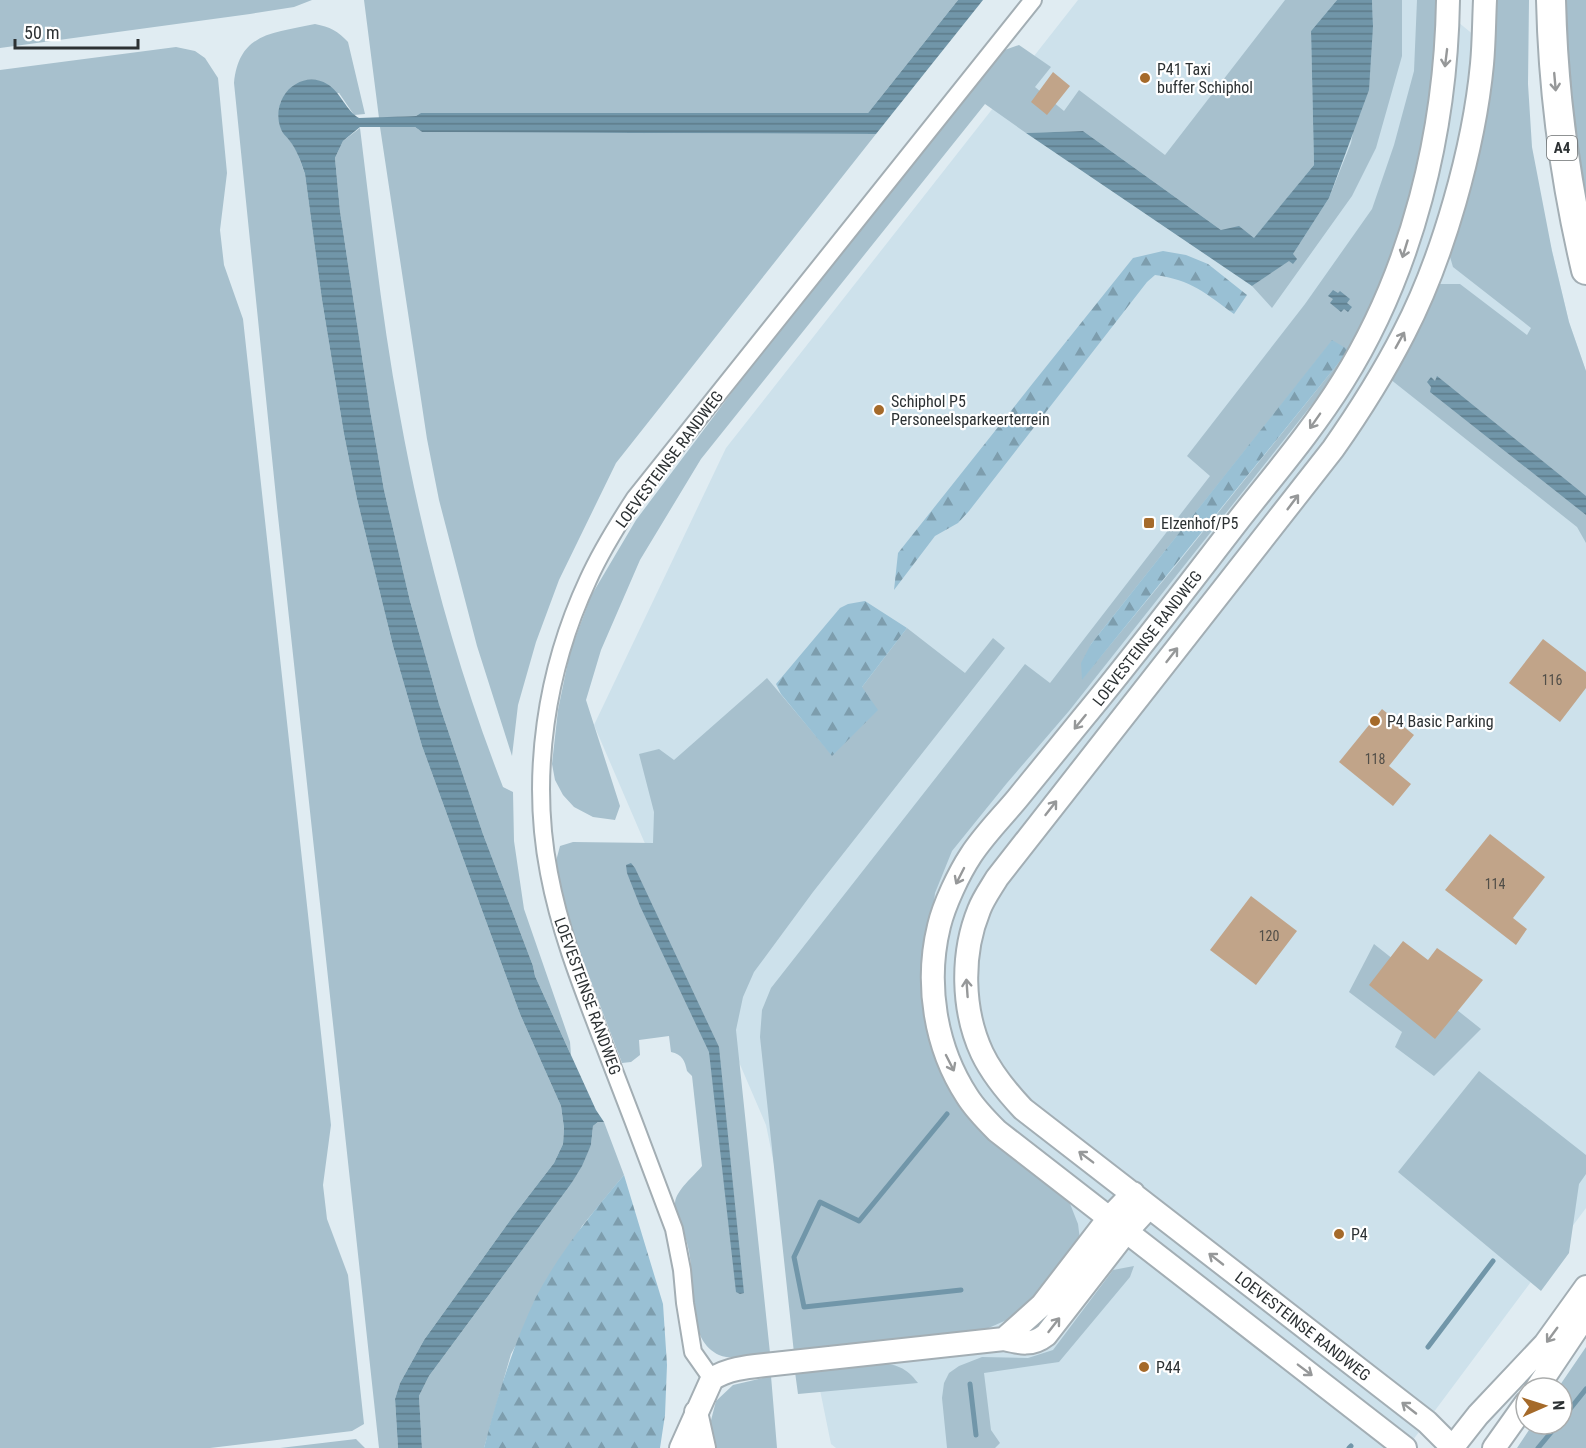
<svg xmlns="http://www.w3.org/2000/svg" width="1586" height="1448" viewBox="0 0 1586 1448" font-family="'Roboto Condensed',sans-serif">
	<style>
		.built { fill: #cde1eb }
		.grass { fill: #a7c0cd; fill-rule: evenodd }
		.forest { fill: url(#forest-firs) }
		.water { fill: url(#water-rules) }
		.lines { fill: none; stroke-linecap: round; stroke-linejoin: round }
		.stream { stroke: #7196a9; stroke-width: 5 }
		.building { fill: #c1a489 }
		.street-casing { stroke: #a3aeb4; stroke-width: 20 }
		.secondary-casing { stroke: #a3aeb4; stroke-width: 26 }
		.highway-casing { stroke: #a3aeb4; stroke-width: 32 }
		.street { stroke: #fff; stroke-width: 16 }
		.secondary { stroke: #fff; stroke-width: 22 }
		.highway { stroke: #fff; stroke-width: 28 }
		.oneway { stroke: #969899 }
		.poi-dot { fill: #a56a2a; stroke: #fff; stroke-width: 2 }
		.labels { text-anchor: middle; stroke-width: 4.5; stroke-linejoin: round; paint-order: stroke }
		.number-label { font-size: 14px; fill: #514e48 }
		.shield { fill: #fff; stroke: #6b6f70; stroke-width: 1.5 }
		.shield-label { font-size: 15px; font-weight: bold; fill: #2c3133 }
		.poi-label { font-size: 16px; fill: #2c3133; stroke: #fff; text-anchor: start }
		.street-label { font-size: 16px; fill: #2c3133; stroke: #fff }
	</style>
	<defs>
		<pattern id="forest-firs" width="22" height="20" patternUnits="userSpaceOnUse" patternTransform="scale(1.5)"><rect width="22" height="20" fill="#99c0d4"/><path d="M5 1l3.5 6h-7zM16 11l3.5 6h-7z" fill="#7d9dad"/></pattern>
		<pattern id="water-rules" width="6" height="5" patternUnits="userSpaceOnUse" patternTransform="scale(1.5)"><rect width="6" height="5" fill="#7196a9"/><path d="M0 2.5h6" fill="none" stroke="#5d7b8a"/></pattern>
	</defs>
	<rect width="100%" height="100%" fill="#e0ecf2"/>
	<path class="built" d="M1078,0H1431L1518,71L1535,179L1569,322L1586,371V1208L1407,1448H836L831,1444L766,1125L594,725L726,448Z"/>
	<path class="grass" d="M0,0H312L294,7L250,14L0,48Z
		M364,0H958L868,113H422L416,116L379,118Z
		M1285,0H1337L1311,31L1314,165L1254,239L1221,230L1083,131L1026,133L985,104L701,459L640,560L601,650L586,700L620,806L615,820L593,817L574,807L563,795L555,780L552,764L558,710L570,652L591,596L636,520L805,295L996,53L1019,45L1051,67L1035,87L1064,111L1079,90L1165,155Z
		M1372,0H1402V56L1376,148L1352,196L1272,308L1252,286L1289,260L1329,198L1351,143L1373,26Z
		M1417,0H1443L1436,105L1406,226L1352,354L1069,711L1007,783L952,851L935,893L930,941L948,1075L1067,1196L1078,1224L1080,1240L1029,1310L984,1330L794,1353L760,1037L762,1010L771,988L1025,664L1050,683L1210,476L1187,456L1305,304L1372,209L1394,145L1414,71ZM1332,341L1348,351L1177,564L1082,679L1091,644Z
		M1490,0H1529L1528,84L1532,147L1552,251L1569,322L1586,371V543L1577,527L1390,379L1435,284H1460L1527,335L1531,328L1453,267L1448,250Z
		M1565,0H1586V217C1573,145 1567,73 1565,0Z
		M315,24C330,27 338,31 348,42L365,114L354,115L339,93L281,101C276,125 279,124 291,142C298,152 301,163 305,174L322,300L344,434L357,499L393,646L422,746L520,1014L561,1106L564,1128L563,1144L554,1163L514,1215L424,1340L400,1383L395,1399L398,1448H379L277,507L234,83C239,32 274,33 315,24Z
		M176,47L195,51L205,58L218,78L227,173L220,230L224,265L243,319L331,1125L323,1185L327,1219L348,1275L364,1424L352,1431L210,1448H0V70Z
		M380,127H415L422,132L876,134L616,463L559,580L536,642L518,705L512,756L477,646L439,500L427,439Z
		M360,128C372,224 382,321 400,416C423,543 456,666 503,787L513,792L514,841L524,909L570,1042L571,1055L535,976L533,966L483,834L439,704L410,601L384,490L370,410L340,211L335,158L343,141Z
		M907,628L965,673L993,638L1005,648L813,892L754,972L743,997L736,1030L770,1353C755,1355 733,1361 719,1355C712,1352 705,1345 702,1339C690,1315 695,1271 687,1243C684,1230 674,1215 675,1203C676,1190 694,1176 702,1166L692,1076L687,1071C685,1061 682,1054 671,1052L669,1036L639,1040L640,1055L631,1062L622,1063L565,913L556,861L560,846L573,842L653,843L654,812L639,754L659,749L674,760L767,678L832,755L862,687Z
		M1374,944L1481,1029L1434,1076L1395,1047L1402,1032L1349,992Z
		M1479,1071L1586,1155V1174L1579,1184L1569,1253L1541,1291L1398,1172Z
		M598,1122H604L624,1175L582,1226L511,1354L484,1448H422L419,1396L429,1376L571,1184L591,1145L593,1126Z
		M1134,1266L1130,1277L1059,1362L984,1373L991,1430L1000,1443L995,1448H947L942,1398L944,1383L949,1373L959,1366L982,1357L1028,1358L1053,1350L1113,1270Z
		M1586,1347V1448H1517L1533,1424H1562V1388H1558Z
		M877,1363C896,1364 906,1367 918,1383L798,1394L795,1372Z
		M771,1376L777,1448H712L709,1428L716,1401L733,1385Z
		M356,1439L365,1448H280Z"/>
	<path class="forest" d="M1163,251L1186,255L1208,264L1247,295L1234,314C1205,293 1192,280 1155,275L1147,282L969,511L958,523L935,536L894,590L898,553L1033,383L1133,258Z
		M1332,340L1349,350L1082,680L1081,663L1091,644Z
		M865,601L907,628L862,687L878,710L832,756L781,694L776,684L840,608L848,604Z
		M624,1175L663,1304L667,1365L665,1415L660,1448H484C497,1397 513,1345 536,1297C559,1253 592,1213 624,1175Z"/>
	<path class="water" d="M958,0H983L876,134L422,132L415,127H360L343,141L335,158L340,211L370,410L384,490L410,601L439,704L483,834L533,966L535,976L596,1110L604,1122H598L593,1126L591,1145L582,1166L571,1184L429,1376L419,1396L422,1448H398L395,1399L400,1383L424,1340L514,1215L554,1163L563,1144L564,1128L561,1106L520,1014L422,746L393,646L357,499L344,434L322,300L305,174C301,162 297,150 289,140C287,137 282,133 281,129C274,113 281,92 296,84C305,78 318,78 327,84C341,92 346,111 359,118L416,116L421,113H868Z
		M1337,0H1372L1373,26L1369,90L1329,198L1293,254L1297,259L1293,264L1289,261L1252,286L1026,133L1083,131L1221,230L1239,226L1254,238L1314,165L1311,31Z
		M1333,290L1338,293L1340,291L1350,299L1347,303L1352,307L1348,312L1344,309L1341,312L1330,303L1333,299L1328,296Z
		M1437,376L1586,496V515L1430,392L1431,387L1427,382L1431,377L1435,381Z
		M631,863L635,868L719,1047L744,1293L740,1294L736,1292L709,1052L640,906L627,873L626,865Z"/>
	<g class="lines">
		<path class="stream" d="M947,1114L859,1221L820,1202L794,1257L804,1307L961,1290
			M1428,1347L1493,1261
			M970,1384L976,1435
			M1562,1419L1586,1389
			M1349,1448L1351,1446
			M1538,1448L1558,1424"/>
	</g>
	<path class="building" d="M1053,72L1070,86L1047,115L1031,102Z
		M1543,639L1586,672V688L1560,722L1509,683Z
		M1382,709L1414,735L1389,766L1411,784L1393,806L1339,762Z
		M1490,834L1545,877L1513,918L1527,929L1516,945L1445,890Z
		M1251,896L1297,931L1256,985L1210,950Z
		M1403,941L1428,960L1437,948L1483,980L1435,1039L1369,985Z"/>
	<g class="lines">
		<defs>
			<path id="street" d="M712,1379L693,1352L685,1303L682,1270L674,1229C651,1167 627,1104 603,1042C582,987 560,932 549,873C530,775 546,670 588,580C601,551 618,524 635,498L1033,0"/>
			<path id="secondary" d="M1004,1339L1042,1305L1109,1218L1133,1193
				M1537,1388L1586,1315
				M696,1412L704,1448
				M681,1448L712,1379C727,1369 746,1367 765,1365L1004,1339C1020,1343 1032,1346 1046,1335L1126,1232L1149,1207
				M1405,1448L997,1131C986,1120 975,1109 967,1096C935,1047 925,983 939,926C944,905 959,873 971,855C984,835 1002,817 1017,799C1039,772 1061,745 1083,718C1136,654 1186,588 1237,522C1273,476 1312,431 1343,381C1413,269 1446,131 1448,0
				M1452,1448L1478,1415L1545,1344L1586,1287
				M1453,1448L1427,1422L1023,1109C1007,1092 992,1074 982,1053C962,1010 961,954 979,910C983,899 991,888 997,878L1333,449C1359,412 1383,374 1404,333C1443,258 1474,148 1482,64C1484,43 1484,21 1485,0
				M1494,1448L1526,1403"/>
			<path id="highway" d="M1551,0C1553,91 1565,181 1586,270"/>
		</defs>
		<use href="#street" class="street-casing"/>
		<use href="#secondary" class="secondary-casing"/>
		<use href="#highway" class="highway-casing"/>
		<use href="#street" class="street"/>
		<use href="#secondary" class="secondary"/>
		<use href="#highway" class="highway"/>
	</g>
	<defs><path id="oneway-shaft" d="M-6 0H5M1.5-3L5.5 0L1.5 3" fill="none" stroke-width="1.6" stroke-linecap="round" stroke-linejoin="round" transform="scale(1.5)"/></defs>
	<g class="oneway">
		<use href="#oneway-shaft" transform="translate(1446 58) rotate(97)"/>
		<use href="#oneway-shaft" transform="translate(1555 82) rotate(85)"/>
		<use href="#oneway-shaft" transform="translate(1405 249) rotate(107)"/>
		<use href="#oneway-shaft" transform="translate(1400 340) rotate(-61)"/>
		<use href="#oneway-shaft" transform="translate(1315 421) rotate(125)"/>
		<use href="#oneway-shaft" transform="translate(1293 502) rotate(-53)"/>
		<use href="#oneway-shaft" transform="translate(1172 655) rotate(-52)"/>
		<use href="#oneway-shaft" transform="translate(1080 722) rotate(129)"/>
		<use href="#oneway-shaft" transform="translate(1051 808) rotate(-52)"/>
		<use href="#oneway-shaft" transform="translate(960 876) rotate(117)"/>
		<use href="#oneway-shaft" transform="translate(967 988) rotate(-94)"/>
		<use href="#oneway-shaft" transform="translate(950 1063) rotate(63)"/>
		<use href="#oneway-shaft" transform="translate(1086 1157) rotate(-143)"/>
		<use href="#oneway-shaft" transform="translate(1216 1259) rotate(-142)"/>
		<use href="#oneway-shaft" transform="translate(1054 1325) rotate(-52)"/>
		<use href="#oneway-shaft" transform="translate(1552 1335) rotate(126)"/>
		<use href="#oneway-shaft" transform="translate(1305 1370) rotate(37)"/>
		<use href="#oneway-shaft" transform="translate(1409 1408) rotate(-142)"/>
	</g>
	<g class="poi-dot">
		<circle cx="1145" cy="78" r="6"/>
		<circle cx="879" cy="410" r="6"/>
		<rect x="1143" y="517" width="12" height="12" rx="3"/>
		<circle cx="1375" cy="721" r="6"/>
		<circle cx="1339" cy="1234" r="6"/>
		<circle cx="1144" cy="1367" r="6"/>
	</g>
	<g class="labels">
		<g class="number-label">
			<text x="1552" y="685">116</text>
			<text x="1375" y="764">118</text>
			<text x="1495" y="889">114</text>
			<text x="1269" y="941">120</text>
		</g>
		<rect class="shield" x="1547" y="136" width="30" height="24" rx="4.5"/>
		<g class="shield-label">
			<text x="1562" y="153">A4</text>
		</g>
		<g class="poi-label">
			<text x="1157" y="75">P41 Taxi<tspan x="1157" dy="18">buffer Schiphol</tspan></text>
			<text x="891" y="407">Schiphol P5<tspan x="891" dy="18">Personeelsparkeerterrein</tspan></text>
			<text x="1161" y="529">Elzenhof/P5</text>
			<text x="1387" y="727">P4 Basic Parking</text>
			<text x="1351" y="1240">P4</text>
			<text x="1156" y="1373">P44</text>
		</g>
		<g class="street-label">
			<text transform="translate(669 459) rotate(-53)" y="6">LOEVESTEINSE RANDWEG</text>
			<text transform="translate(1147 638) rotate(-52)" y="6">LOEVESTEINSE RANDWEG</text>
			<text transform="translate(588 996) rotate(70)" y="6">LOEVESTEINSE RANDWEG</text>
			<text transform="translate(1303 1326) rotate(38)" y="6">LOEVESTEINSE RANDWEG</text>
		</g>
	</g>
	<g transform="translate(1544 1406) rotate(87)"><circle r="28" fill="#ffffff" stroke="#abadad" stroke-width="1.5"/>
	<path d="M0-4.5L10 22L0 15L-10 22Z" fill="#a56a2a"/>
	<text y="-9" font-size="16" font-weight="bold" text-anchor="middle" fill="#2c3133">N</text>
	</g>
	<path d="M15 39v9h123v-9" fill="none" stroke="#2c3133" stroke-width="3"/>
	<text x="24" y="39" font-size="18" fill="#2c3133" stroke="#ffffff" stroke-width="4.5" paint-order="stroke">50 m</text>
</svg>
